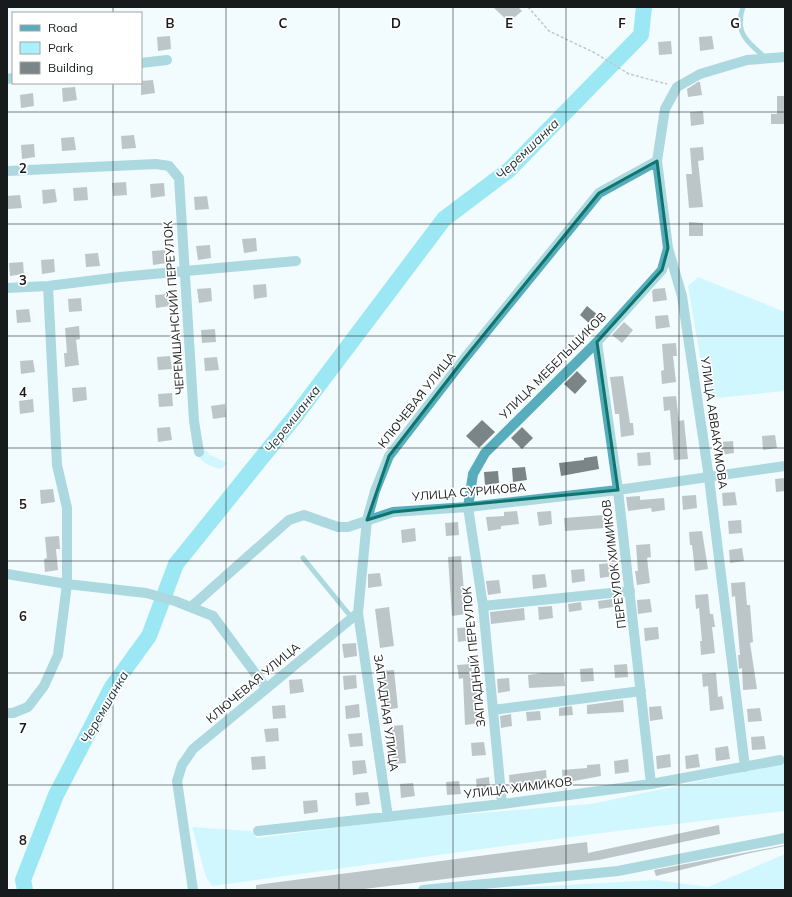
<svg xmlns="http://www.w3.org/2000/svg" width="792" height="897" viewBox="0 0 792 897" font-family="Mulish,sans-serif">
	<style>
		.green { fill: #a9f1fe }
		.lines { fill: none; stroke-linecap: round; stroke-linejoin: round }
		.river { stroke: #32d1e9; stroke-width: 16 }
		.building { fill: #7b8486 }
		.path { stroke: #838a8c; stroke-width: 1.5; stroke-dasharray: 3 2; stroke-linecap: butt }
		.lane { stroke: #58adbc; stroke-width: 5 }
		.street { stroke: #58adbc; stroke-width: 10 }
		.marked { fill: none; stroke: #0f766e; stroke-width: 3; stroke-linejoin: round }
		.grid { fill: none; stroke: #171b1c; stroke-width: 1; stroke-opacity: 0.55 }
		.labels { text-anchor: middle; stroke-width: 3.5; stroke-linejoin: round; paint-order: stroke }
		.street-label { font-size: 12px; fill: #171b1c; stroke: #fff }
		.water-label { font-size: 13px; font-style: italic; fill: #1b3438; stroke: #fff }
		.grid-label { font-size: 13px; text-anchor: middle; font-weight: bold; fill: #171b1c; stroke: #fff; stroke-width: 3.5; stroke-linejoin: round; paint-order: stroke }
	</style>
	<rect width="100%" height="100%" fill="#f2fcfe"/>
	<path class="green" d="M698,277L785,312V391L707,399L688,286Z
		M191,434L210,455L228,463L221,469C202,466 192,453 191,434Z
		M785,763V811L593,834L212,886L206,877L192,827L251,831L257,838L403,819L591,804Z
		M785,854V890H475L656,880L708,887Z"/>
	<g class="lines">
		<path class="river" d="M25,890L23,880L56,795L112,687L149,636L176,564L297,414L444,219L509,170L641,35L644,7"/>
	</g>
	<path class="building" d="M493,7H518L522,11L509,22Z
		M170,36L171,49L158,51L157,37Z
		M712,36L714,49L700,51L699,37Z
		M671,41L672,54L659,55L658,42Z
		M153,80L155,93L141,95V81Z
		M698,82H700L702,95L688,97L687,89Z
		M75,87L77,100L63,102L62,88Z
		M33,93L34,106L21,108L20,95Z
		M777,96H785V124H771V114H777Z
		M703,111L704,124L691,126L690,112Z
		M134,135L136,148L122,149L121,136Z
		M74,137L76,150L62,151L61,138Z
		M34,144L35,157L22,159L21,145Z
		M703,147L704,160L698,161L703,207L689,208L686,174H692L690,148Z
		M126,182L127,195L113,196L112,183Z
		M164,183L165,196L151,198L150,184Z
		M87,187L88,200L74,201L73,188Z
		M55,189L57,202L43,204L42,190Z
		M20,195L22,208L8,209L7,196Z
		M207,196L209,209L195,210L194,197Z
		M689,222L703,223V236H689Z
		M256,238L257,251L244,253L242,239Z
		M210,245L211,258L198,260L196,246Z
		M165,250L167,263L153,265L152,251Z
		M98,253L100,266L86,267L85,254Z
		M54,259L55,272L42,274L41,260Z
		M23,262L24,274L10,276L9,263Z
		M266,284L267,297L254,299L253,285Z
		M211,288L212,301L199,303L197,289Z
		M665,288L667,300L653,302L652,291L654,289Z
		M169,294L170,306L156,308L155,295Z
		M81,298L82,311L69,312L68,299Z
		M587,306L599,316L591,325L580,315Z
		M29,309L31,322L17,323L16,310Z
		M668,315L670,327L656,329L655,316Z
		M624,322L633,330L622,343L612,335Z
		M79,326L80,339L76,340L79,365L65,367L64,353H67L65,328Z
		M215,329L216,342L202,343L201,330Z
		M676,343L677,356H673L676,382L662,384L661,371L664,370L662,344Z
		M170,356L172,369L158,370L157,357Z
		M217,357L219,370L205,371L204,358Z
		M33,360L35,372L21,374L20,361Z
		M577,371L587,381L575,394L564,384Z
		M623,376L630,423H633L634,435L621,437L619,414H615L610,377Z
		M86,387L87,400L73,402L72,388Z
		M172,393L173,406L159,407L158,394Z
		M676,396L679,421L684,420L688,459L674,460L670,410L664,411L663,397Z
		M33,399L34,412L20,414L19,401Z
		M225,404L226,417L213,419L211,406Z
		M482,420L495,432L479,448L466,436Z
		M170,427L172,440L158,442L157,428Z
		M522,427L533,438L522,449L511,438Z
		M775,435L777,448L763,450L762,436Z
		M733,441L734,453L720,455L719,442Z
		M650,452L651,465L638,466L637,453Z
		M597,456L599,469L561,476L559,463L584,460V458Z
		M525,467L527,480L513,482L512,468Z
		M498,471L499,483L485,485L484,472Z
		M785,478V491L776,492L775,479Z
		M53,489L55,502L41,504L40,490Z
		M735,492L737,505L723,506L722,493Z
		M696,495L697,508L683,510L682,496Z
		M640,496V500L664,498L665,510L652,512L651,508L628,511L626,497Z
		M517,511L519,524L501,526V529L488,531L486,517L504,516V512Z
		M551,511L552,524L539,526L537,512Z
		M603,515L604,528L565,531L564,518Z
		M741,520L742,533L729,534L728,521Z
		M458,522L459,535L446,536L445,523Z
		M415,528L416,541L402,543L401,530Z
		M702,531L708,569L695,571L692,545H690L689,532Z
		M59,536L60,549H56L58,570L45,572L44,559L47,558L45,537Z
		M650,544L651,557L647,558L650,583L637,585L635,571H638L636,545Z
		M742,548L744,561L730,563L729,550Z
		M461,556L466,614L452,616L448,557Z
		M613,563L614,576L600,578L599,564Z
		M584,569L585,581L572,583L571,570Z
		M380,573L382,586L368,588V574Z
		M545,574L547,587L533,589L532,575Z
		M499,580L501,593L488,595L486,581Z
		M745,582L747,605H750L753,642L750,643L757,689L743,690L742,668L739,669L738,655H740L735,596L732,597L731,583Z
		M708,594L710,614H713L715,627H712L715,653L701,655L700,641H702L699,608L696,609L695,595Z
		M612,599L613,607L599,609L598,601Z
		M650,599L652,612L638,614L637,600Z
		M581,602L582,610L569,612L568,604Z
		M552,606L553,618L539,620L538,607Z
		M389,607L394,646L380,648L375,609Z
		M524,608L525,620L491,624L490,612Z
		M471,627L472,640L458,642L457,628Z
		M658,627L659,639L645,641L644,628Z
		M356,643L357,656L344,658L342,644Z
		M471,664L474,688H477L479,723L465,725L463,678L459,679L457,665Z
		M627,664L628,677L615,678L614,665Z
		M593,668L594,681L581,682L580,669Z
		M394,670L398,708L384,710L381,671Z
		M542,673H564L565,686L529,688L528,675Z
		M716,673L718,697L722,696L724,709L710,711L708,686L703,687L702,674Z
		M356,675L357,688L344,690L343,676Z
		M509,678L510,691L498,693L497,679Z
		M302,679L304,692L290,694L289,680Z
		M623,700L624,712L587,714V705Z
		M359,704L360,717L346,719L345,706Z
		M285,705L286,718L273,719L272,706Z
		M572,706L573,715L559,716V708Z
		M661,706L663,719L650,721L649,707Z
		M760,708L762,721L748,722L747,709Z
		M540,711L541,720L527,721L526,712Z
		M511,714L512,726L501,728L500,716Z
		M403,725L406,763L393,764L390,726Z
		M278,728L279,741L266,742L264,729Z
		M362,733L363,746L350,747L348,734Z
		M764,736L766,749L752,750L751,737Z
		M484,742L486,755L472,756L471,743Z
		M728,746L730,759L716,761L715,748Z
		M670,754L671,767L657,769L656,756Z
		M698,754L700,767L686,769L685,756Z
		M265,756L266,769L252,770L251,757Z
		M628,759L629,772L615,774L614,761Z
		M365,760L367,773L353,775L352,761Z
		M600,764L601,776L563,783L562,770L587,768V765Z
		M546,770L547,783L510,789L509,775Z
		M489,777L490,790L477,792L476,779Z
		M459,781L461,794L447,795L446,782Z
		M413,783L415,796L401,798L400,784Z
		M368,792L370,804L356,806L355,793Z
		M317,800L318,812L304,814L303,801Z
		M719,825L720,834L599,860L356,890H256V885L587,842L588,853Z
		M785,845V846L746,854L656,876L654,870Z"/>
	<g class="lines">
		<path class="path" d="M528,7L549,31L595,53L629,74L667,84"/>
		<path class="lane" d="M743,7C734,33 748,43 766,58
			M303,558L352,618"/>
		<path class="street" d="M141,63L167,60
			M7,79L13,78
			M7,171L156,164L169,166L179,178L194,421L199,452
			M7,288L48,286L120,277L296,261
			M597,342L618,490L651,784
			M7,574L67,584L146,593L175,601L213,616L266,688
			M483,606L630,591
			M191,607L289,520L304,515L338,527H348L393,512L468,507L618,490L785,466
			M358,613L388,817
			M493,710L641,691
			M7,713H13L28,707L44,686L58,655L67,584V508L57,465L48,286
			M745,767L709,478L682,296L668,248L657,161L665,109L677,87L700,74L747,60L785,57
			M502,804L483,606L468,507L473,474L485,453L597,342L662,270L668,248
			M258,831L502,804L651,784L780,760
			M193,890L177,781L182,765L193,749L358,613L367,520L375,491L389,456L464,359L599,193L657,161
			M423,890L618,871L785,838"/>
	</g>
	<path d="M0 0H792V897H0ZM657,161L668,248L662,270L597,342L618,490L393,512L367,520L389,456L464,359L599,193Z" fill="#f2fcfe" fill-opacity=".55" fill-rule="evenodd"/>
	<path class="marked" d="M657,161L668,248L662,270L597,342L618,490L393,512L367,520L389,456L464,359L599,193Z"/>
	<path class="grid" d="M113,7V13M226,7V890M339,7V890M453,7V890M566,7V890M679,7V890M113,83V890M7,112H785M7,224H785M7,336H785M7,448H785M7,561H785M7,673H785M7,785H785"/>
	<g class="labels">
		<g class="street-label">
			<text transform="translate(174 308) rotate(-94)" y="4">ЧЕРЕМШАНСКИЙ ПЕРЕУЛОК</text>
			<text transform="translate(553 366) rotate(-45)" y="4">УЛИЦА МЕБЕЛЬЩИКОВ</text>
			<text transform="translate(417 400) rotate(-52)" y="4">КЛЮЧЕВАЯ УЛИЦА</text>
			<text transform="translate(714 423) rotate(82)" y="4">УЛИЦА АВВАКУМОВА</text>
			<text transform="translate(469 492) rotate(-5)" y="4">УЛИЦА СУРИКОВА</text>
			<text transform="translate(614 564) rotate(-97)" y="4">ПЕРЕУЛОК ХИМИКОВ</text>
			<text transform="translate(474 657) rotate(-96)" y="4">ЗАПАДНЫЙ ПЕРЕУЛОК</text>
			<text transform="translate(253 683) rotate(-40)" y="4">КЛЮЧЕВАЯ УЛИЦА</text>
			<text transform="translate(386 713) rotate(82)" y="4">ЗАПАДНАЯ УЛИЦА</text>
			<text transform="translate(518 788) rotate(-7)" y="4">УЛИЦА ХИМИКОВ</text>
		</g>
		<g class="water-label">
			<text transform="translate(527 149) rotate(-44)" y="5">Черемшанка</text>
			<text transform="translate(292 419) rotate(-52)" y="5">Черемшанка</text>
			<text transform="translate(104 707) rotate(-60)" y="5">Черемшанка</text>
		</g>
	</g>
	<g class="grid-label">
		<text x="170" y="28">B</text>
		<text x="283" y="28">C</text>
		<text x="396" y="28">D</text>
		<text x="509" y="28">E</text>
		<text x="622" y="28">F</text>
		<text x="735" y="28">G</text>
		<text x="23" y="173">2</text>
		<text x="23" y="285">3</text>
		<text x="23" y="397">4</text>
		<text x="23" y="509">5</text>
		<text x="23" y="621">6</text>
		<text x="23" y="733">7</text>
		<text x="23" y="845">8</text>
	</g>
	<rect width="792" height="897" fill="none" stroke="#171b1c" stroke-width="16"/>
	<rect x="12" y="12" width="130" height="72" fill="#ffffff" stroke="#a2a4a4"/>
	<rect x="20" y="25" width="20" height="6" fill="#58adbc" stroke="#a2a4a4"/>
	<text x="48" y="32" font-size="12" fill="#171b1c">Road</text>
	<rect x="20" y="42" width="20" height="12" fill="#a9f1fe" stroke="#a2a4a4"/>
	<text x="48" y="52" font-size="12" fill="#171b1c">Park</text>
	<rect x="20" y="62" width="20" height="12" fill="#7b8486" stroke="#a2a4a4"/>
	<text x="48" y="72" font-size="12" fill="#171b1c">Building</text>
</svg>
